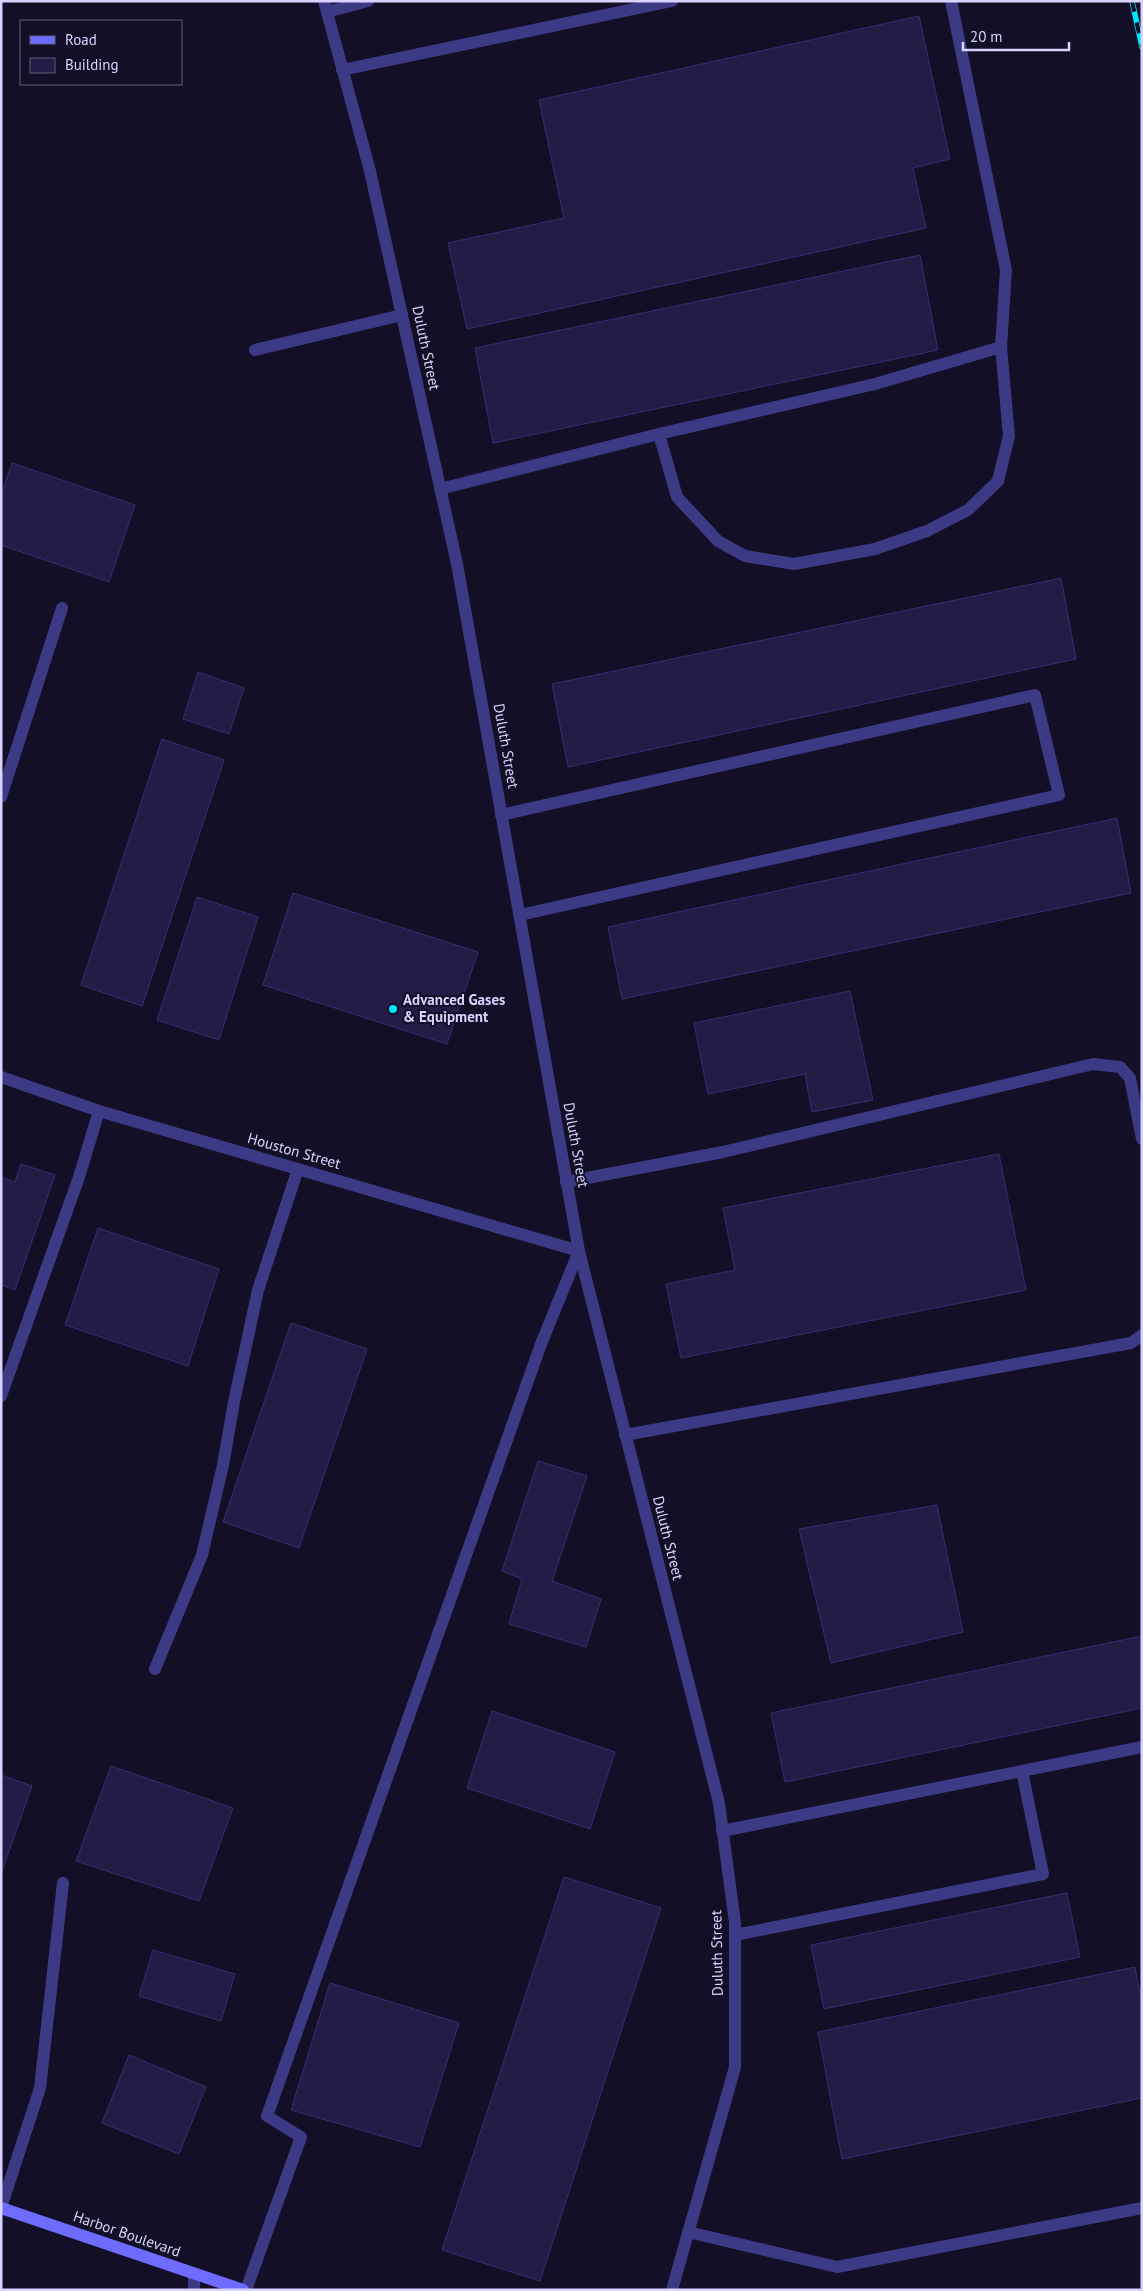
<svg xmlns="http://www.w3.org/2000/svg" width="1143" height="2291" viewBox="0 0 1143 2291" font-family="'PT Sans',sans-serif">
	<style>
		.building { fill: #241b47; stroke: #3b2d73 }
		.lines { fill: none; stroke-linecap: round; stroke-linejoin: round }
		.service { stroke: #3d3a85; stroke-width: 12 }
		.minor { stroke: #3d3a85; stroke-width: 12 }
		.secondary { stroke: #6f6bff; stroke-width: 12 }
		.rail-casing { stroke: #00e5ff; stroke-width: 5.5 }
		.rail { stroke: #130f26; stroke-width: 4; stroke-dasharray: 11; stroke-linecap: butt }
		.poi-dot { fill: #00e5ff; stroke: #130f26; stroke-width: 2 }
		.labels { text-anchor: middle; stroke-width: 4; stroke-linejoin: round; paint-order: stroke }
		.street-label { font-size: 15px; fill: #d9d4ff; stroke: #130f26 }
		.poi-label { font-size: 15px; font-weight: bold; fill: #d9d4ff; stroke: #130f26; text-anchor: start }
	</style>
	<rect width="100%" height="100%" fill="#130f26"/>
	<path class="building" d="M919,16L950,159L913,168L926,228L467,329L448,243L564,218L539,100Z
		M920,255L938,350L493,443L475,348Z
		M12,463L135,505L109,582L1,545V496Z
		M1061,578L1076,659L568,767L552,684Z
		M198,672L244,688L229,734L183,719Z
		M162,739L224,760L142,1006L81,985Z
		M1117,818L1131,893L622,999L608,927Z
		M293,893L478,952L447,1044L263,985Z
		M197,897L258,917L219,1040L157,1020Z
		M850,991L873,1100L812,1112L805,1074L708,1094L694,1023Z
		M999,1154L1026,1290L681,1358L666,1284L735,1270L723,1208Z
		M21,1164L55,1175L15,1290L1,1285V1177L15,1182Z
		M98,1228L219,1269L188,1366L65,1325Z
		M291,1323L367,1349L299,1548L223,1522Z
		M538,1461L587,1476L552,1581L601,1599L586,1647L509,1624L522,1579L502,1571Z
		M937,1505L963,1632L831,1663L799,1529Z
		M1142,1636V1708L785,1782L771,1713Z
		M492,1711L615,1752L590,1829L467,1788Z
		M111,1766L233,1808L199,1901L76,1861Z
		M1,1775L32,1786L1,1874Z
		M564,1877L661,1908L540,2281L442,2250Z
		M1067,1893L1080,1957L824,2009L811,1945Z
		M153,1950L235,1974L221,2021L139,1996Z
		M1135,1967L1142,2004V2098L842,2159L818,2032Z
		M330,1983L459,2023L420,2147L291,2110Z
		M129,2055L206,2087L179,2154L102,2123Z"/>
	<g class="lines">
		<path class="service" d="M327,12L368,1
			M342,70L672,1
			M255,350L402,315
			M659,434L677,497L718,541L745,556L794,564L875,549L927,531L968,510L998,481L1009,436L1001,347
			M440,489L659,434L875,384L1001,347L1006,270L951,1
			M1,797L62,608
			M501,815L1035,695L1059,795L520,915
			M566,1182L723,1152L1093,1064L1120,1067L1130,1078L1142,1139
			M1,1396L79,1177L99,1111
			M625,1435L1131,1343L1142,1335
			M155,1669L202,1555L223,1465L234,1402L258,1290L298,1169
			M722,1831L1142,1747
			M735,1935L1043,1874L1022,1771
			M1,2208L40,2088L63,1883
			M688,2232L837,2267L1142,2208
			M246,2290L301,2137L267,2116L541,1344L579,1251"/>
		<path class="minor" d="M324,1L370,171L457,564L579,1251L719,1803L735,1923V2067L672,2290
			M1,1077L99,1111L579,1251
			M194,2290V2274"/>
		<path class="secondary" d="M1,2208L243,2290"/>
		<defs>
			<path id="rail" d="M1132,1L1142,47"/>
		</defs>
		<use href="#rail" class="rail-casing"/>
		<use href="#rail" class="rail"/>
	</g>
	<circle class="poi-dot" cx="393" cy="1009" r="5"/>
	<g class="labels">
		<g class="street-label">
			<text transform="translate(426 348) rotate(78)" y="5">Duluth Street</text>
			<text transform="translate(506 746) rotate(80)" y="5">Duluth Street</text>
			<text transform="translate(576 1145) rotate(80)" y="5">Duluth Street</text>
			<text transform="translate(294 1151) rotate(16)" y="5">Houston Street</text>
			<text transform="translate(668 1538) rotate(76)" y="5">Duluth Street</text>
			<text transform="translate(717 1953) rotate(-91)" y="5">Duluth Street</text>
			<text transform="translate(127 2234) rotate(19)" y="5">Harbor Boulevard</text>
		</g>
		<g class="poi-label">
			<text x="403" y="1005">Advanced Gases<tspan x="403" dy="17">&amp; Equipment</tspan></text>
		</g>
	</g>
	<rect width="1143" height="2291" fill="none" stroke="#d9d4ff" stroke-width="5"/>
	<rect x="20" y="20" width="162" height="65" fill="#130f26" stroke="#625e7d"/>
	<rect x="30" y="36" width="25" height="8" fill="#6f6bff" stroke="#625e7d"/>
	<text x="65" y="45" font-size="15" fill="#d9d4ff">Road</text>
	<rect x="30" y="58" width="25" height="15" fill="#241b47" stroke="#625e7d"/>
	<text x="65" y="70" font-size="15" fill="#d9d4ff">Building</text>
	<path d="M963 42v8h106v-8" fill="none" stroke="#d9d4ff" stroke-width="2.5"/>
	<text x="970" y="42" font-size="15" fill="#d9d4ff" stroke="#130f26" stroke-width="4" paint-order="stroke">20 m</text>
</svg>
